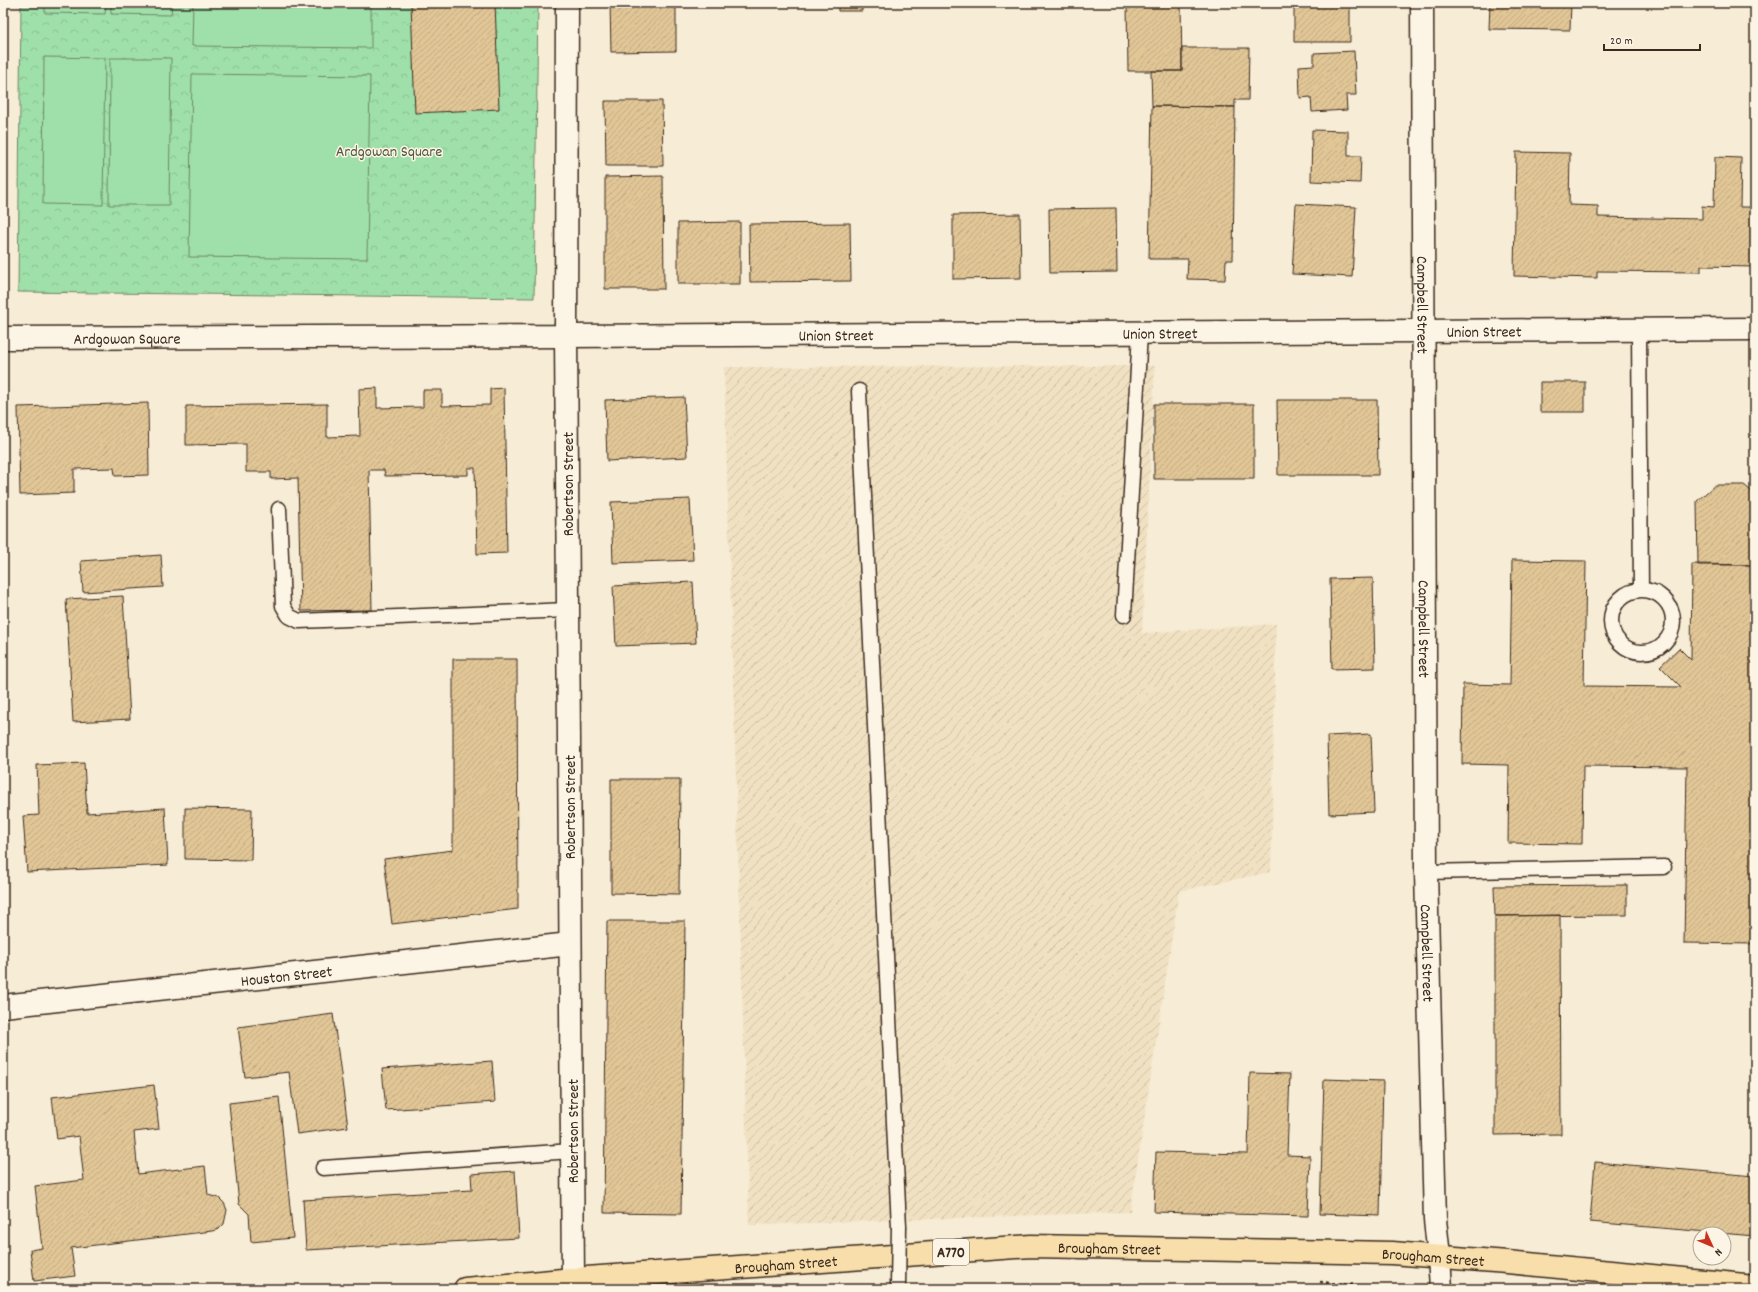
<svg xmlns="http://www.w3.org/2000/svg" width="1758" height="1292" viewBox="0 0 1758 1292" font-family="Dekko,sans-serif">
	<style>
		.industrial { fill: url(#industrial-furrows) }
		.forest { fill: url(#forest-crowns); stroke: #6d8564 }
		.garden { fill: #9fe0aa; stroke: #6d8564 }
		.building { fill: url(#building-hatch); stroke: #3b2a1e }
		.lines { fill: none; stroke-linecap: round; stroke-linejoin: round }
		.service-casing { stroke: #3b2a1e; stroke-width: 17 }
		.minor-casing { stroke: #3b2a1e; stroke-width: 25 }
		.tertiary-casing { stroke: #3b2a1e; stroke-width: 25 }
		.primary-casing { stroke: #3b2a1e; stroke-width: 25 }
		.path { stroke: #3b2a1e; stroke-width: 2.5; stroke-dasharray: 3 3; stroke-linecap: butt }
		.service { stroke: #fcf5e5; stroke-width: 14 }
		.minor { stroke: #fcf5e5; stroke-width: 22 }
		.tertiary { stroke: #fcf5e5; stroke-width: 22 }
		.primary { stroke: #f8deab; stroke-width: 22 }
		.service-bridge-casing { stroke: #3b2a1e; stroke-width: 17; stroke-linecap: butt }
		.service-bridge { stroke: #fcf5e5; stroke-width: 14 }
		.labels { text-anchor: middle; stroke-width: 3; stroke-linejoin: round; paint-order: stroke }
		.shield { fill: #fcf5e5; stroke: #75675a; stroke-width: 1 }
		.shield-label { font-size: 15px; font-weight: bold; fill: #3b2a1e }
		.park-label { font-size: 16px; fill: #545841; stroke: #fcf5e5 }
		.street-label { font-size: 16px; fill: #3b2a1e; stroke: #fcf5e5 }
	</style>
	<defs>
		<pattern id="industrial-furrows" width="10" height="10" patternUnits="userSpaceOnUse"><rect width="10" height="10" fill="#f0e1c2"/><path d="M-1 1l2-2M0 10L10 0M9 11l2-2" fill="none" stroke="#cfc1a6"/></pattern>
		<pattern id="forest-crowns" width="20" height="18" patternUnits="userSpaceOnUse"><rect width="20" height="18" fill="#9fe0aa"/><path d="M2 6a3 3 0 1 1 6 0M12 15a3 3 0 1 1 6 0" fill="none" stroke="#8ac092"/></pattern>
		<pattern id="building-hatch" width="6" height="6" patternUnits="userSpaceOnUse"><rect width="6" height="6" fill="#e1c696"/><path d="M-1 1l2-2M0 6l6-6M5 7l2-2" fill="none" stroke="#c2aa81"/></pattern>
	</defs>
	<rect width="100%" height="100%" fill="#f7ecd5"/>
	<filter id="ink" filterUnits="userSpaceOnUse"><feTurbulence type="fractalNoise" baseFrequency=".025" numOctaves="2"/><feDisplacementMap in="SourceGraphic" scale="8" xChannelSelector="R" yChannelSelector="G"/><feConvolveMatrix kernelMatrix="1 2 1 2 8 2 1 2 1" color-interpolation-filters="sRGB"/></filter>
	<g filter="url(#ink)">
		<path class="industrial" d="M1155,366L1142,633L1276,624L1271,872L1179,891L1130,1212L749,1225L724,367Z"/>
		<path class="forest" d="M21,3H538L534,298L18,292Z"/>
		<path class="garden" d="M45,3H106L105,14L45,13Z
			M111,3H172L171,15L111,14Z
			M193,3H371V48L192,46Z
			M44,57L105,58L103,205L43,204Z
			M110,58H171L169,205H109Z
			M192,74L370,76L367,259L189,257Z"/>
		<path class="building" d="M411,3H495L499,109L415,113Z
			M610,3H676V51L611,52Z
			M838,3H862V11H838Z
			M1127,3H1181L1182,71H1128Z
			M1294,3H1350V42H1294Z
			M1490,3H1571L1570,30L1489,29Z
			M1182,48H1249L1248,100H1235V107L1152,106L1151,71H1182Z
			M1354,51L1356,95H1346L1347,110L1312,112L1311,97L1300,98L1299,66L1314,65V53Z
			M605,101H662L663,166H606Z
			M1152,106L1235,107L1233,260H1226L1225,280L1187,279L1188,259H1149Z
			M1312,130L1348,131V156H1361L1360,183L1311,181Z
			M1516,152L1570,153L1569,205L1598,206V217L1702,219V206L1714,207L1715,157L1741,158L1740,207H1755V267L1701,266V272L1597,271V278L1514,276Z
			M663,176L664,289H605V177Z
			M1296,204L1356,207L1352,277L1292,274Z
			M1116,208L1117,272L1050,273L1049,209Z
			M1020,214L1021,278L953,279V215Z
			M740,222V284H678V223Z
			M850,223L851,281L750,282L749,224Z
			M1540,382H1585V412H1540Z
			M377,388V408L423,407V390H442V406L490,405V389L504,388L507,553L477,554L475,468H468V475L385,476L384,470H369L372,610L301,611L298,478L271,479V472H246V444L186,445V406L327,404V437L360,436L359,389Z
			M684,397L687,457L607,461L605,400Z
			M1277,400H1377L1378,475H1278Z
			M148,403L149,475L115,476L114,468L74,469V493L20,495L18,407Z
			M1154,404H1254V479H1154Z
			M1715,485H1744L1755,494V565H1698L1697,501Z
			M690,499L693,560L613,563L611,502Z
			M161,555L163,587L83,592L81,561Z
			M1512,560L1586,561L1584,686L1681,687L1660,666L1679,648L1691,660L1692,564L1755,565V944L1684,943L1687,767L1583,766L1582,844L1508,843L1509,765L1462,764L1463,684L1510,685Z
			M1373,578L1375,668L1332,669L1330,579Z
			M693,582L696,643L616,646L613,586Z
			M123,596L130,719L73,722L66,599Z
			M453,659H517L518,909L392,924L384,859L453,850Z
			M1371,734L1374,812L1329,814L1327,736Z
			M84,763L87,813L165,808L168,865L27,872L23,816L39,815L37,765Z
			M611,779H680L679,894L611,893Z
			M185,808L252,809L251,860L185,859Z
			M1627,885V915L1495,916L1494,886Z
			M1560,915L1561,1134L1495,1135V916Z
			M607,921H685L681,1214L604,1213Z
			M333,1014L348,1127L297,1134L289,1072L245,1077L238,1027Z
			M492,1061L495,1102L386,1110L382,1069Z
			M1250,1073L1290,1074L1287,1155L1310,1156L1308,1216L1154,1212L1156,1152L1248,1154Z
			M1324,1079L1383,1081L1380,1216L1320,1214Z
			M154,1085L159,1129L134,1132L138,1174L205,1166L208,1195L219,1198L224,1203L227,1210L224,1224L219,1229L212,1231L71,1248L75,1276L34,1281L30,1250L42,1248L35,1186L84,1180L79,1136L57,1139L52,1097Z
			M279,1097L293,1238L251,1242L249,1214L239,1204L229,1103Z
			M1595,1162L1755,1176V1236L1590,1222Z
			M515,1171L519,1238L306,1250L303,1200L472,1190L471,1174Z"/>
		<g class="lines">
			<defs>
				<path id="service" d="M1639,330L1641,590
					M859,391L899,1227
					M279,509L283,606L289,616L299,621L568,610
					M1611 621a31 31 0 1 1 62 0a31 31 0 1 1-62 0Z
					M1124,615L1140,333
					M1426,872L1664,867
					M323,1168L572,1151"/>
				<g id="minor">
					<path id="s1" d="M1422,3L1426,872L1435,1220L1439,1256"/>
					<path id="s2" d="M3,338L566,336L567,3"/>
					<path id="s3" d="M3,1006L570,944"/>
					<path id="s4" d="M573,1279L566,336L1755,329"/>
				</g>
				<path id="tertiary" d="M1439,1256L1441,1289"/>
				<g id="primary">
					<path id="s5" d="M465,1289L573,1279L1031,1246L1392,1253L1507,1262L1755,1286"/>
				</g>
			</defs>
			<use href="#service" class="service-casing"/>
			<use href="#minor" class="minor-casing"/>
			<use href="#tertiary" class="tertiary-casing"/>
			<use href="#primary" class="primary-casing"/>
			<path class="path" d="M1320,1282L1389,1289"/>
			<use href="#service" class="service"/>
			<use href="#minor" class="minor"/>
			<use href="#tertiary" class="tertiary"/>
			<use href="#primary" class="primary"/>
			<defs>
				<path id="service-bridge" d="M898,1285L899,1227"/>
			</defs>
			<use href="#service-bridge" class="service-bridge-casing"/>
			<use href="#service-bridge" class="service-bridge"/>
		</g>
	</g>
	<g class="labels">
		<rect class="shield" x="933" y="1239" width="36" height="26" rx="3"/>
		<g class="shield-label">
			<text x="951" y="1257">A770</text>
		</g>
		<g class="park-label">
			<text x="389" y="156">Ardgowan Square</text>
		</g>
		<g class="street-label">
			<text dy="6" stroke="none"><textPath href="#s1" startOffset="302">Campbell Street</textPath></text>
			<text dy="6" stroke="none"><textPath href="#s4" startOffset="1861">Union Street</textPath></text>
			<text dy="6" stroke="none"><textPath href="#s4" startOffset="1537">Union Street</textPath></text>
			<text dy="6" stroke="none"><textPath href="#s4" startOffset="1213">Union Street</textPath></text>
			<text dy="6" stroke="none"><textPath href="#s2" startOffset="124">Ardgowan Square</textPath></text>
			<text transform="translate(567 484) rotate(-90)" y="6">Robertson Street</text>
			<text dy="6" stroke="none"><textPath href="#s1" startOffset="626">Campbell Street</textPath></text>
			<text transform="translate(569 807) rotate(-90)" y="6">Robertson Street</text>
			<text dy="6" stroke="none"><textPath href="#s1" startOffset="950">Campbell Street</textPath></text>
			<text dy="6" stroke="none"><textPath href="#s3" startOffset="285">Houston Street</textPath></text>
			<text transform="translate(572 1131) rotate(-90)" y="6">Robertson Street</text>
			<text dy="6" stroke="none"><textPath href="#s5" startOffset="646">Brougham Street</textPath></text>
			<text dy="6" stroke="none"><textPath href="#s5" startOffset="970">Brougham Street</textPath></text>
			<text dy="6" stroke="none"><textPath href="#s5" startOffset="322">Brougham Street</textPath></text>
		</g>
	</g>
	<rect width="1758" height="1292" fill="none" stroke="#fcf5e5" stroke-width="16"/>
	<rect x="8" y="8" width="1742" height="1276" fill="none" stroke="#3b2a1e" stroke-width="1.5" filter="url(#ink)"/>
	<g transform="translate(1712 1246) rotate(134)"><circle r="19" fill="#fcf5e5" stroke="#afa495"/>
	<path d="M0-3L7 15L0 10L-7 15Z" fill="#c8321e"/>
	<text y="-6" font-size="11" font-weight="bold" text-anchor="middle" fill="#3b2a1e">N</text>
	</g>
	<path d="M1604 44v6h96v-6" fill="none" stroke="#3b2a1e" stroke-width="2"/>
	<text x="1610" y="44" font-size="12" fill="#3b2a1e" stroke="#fcf5e5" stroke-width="3" paint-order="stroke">20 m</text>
</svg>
